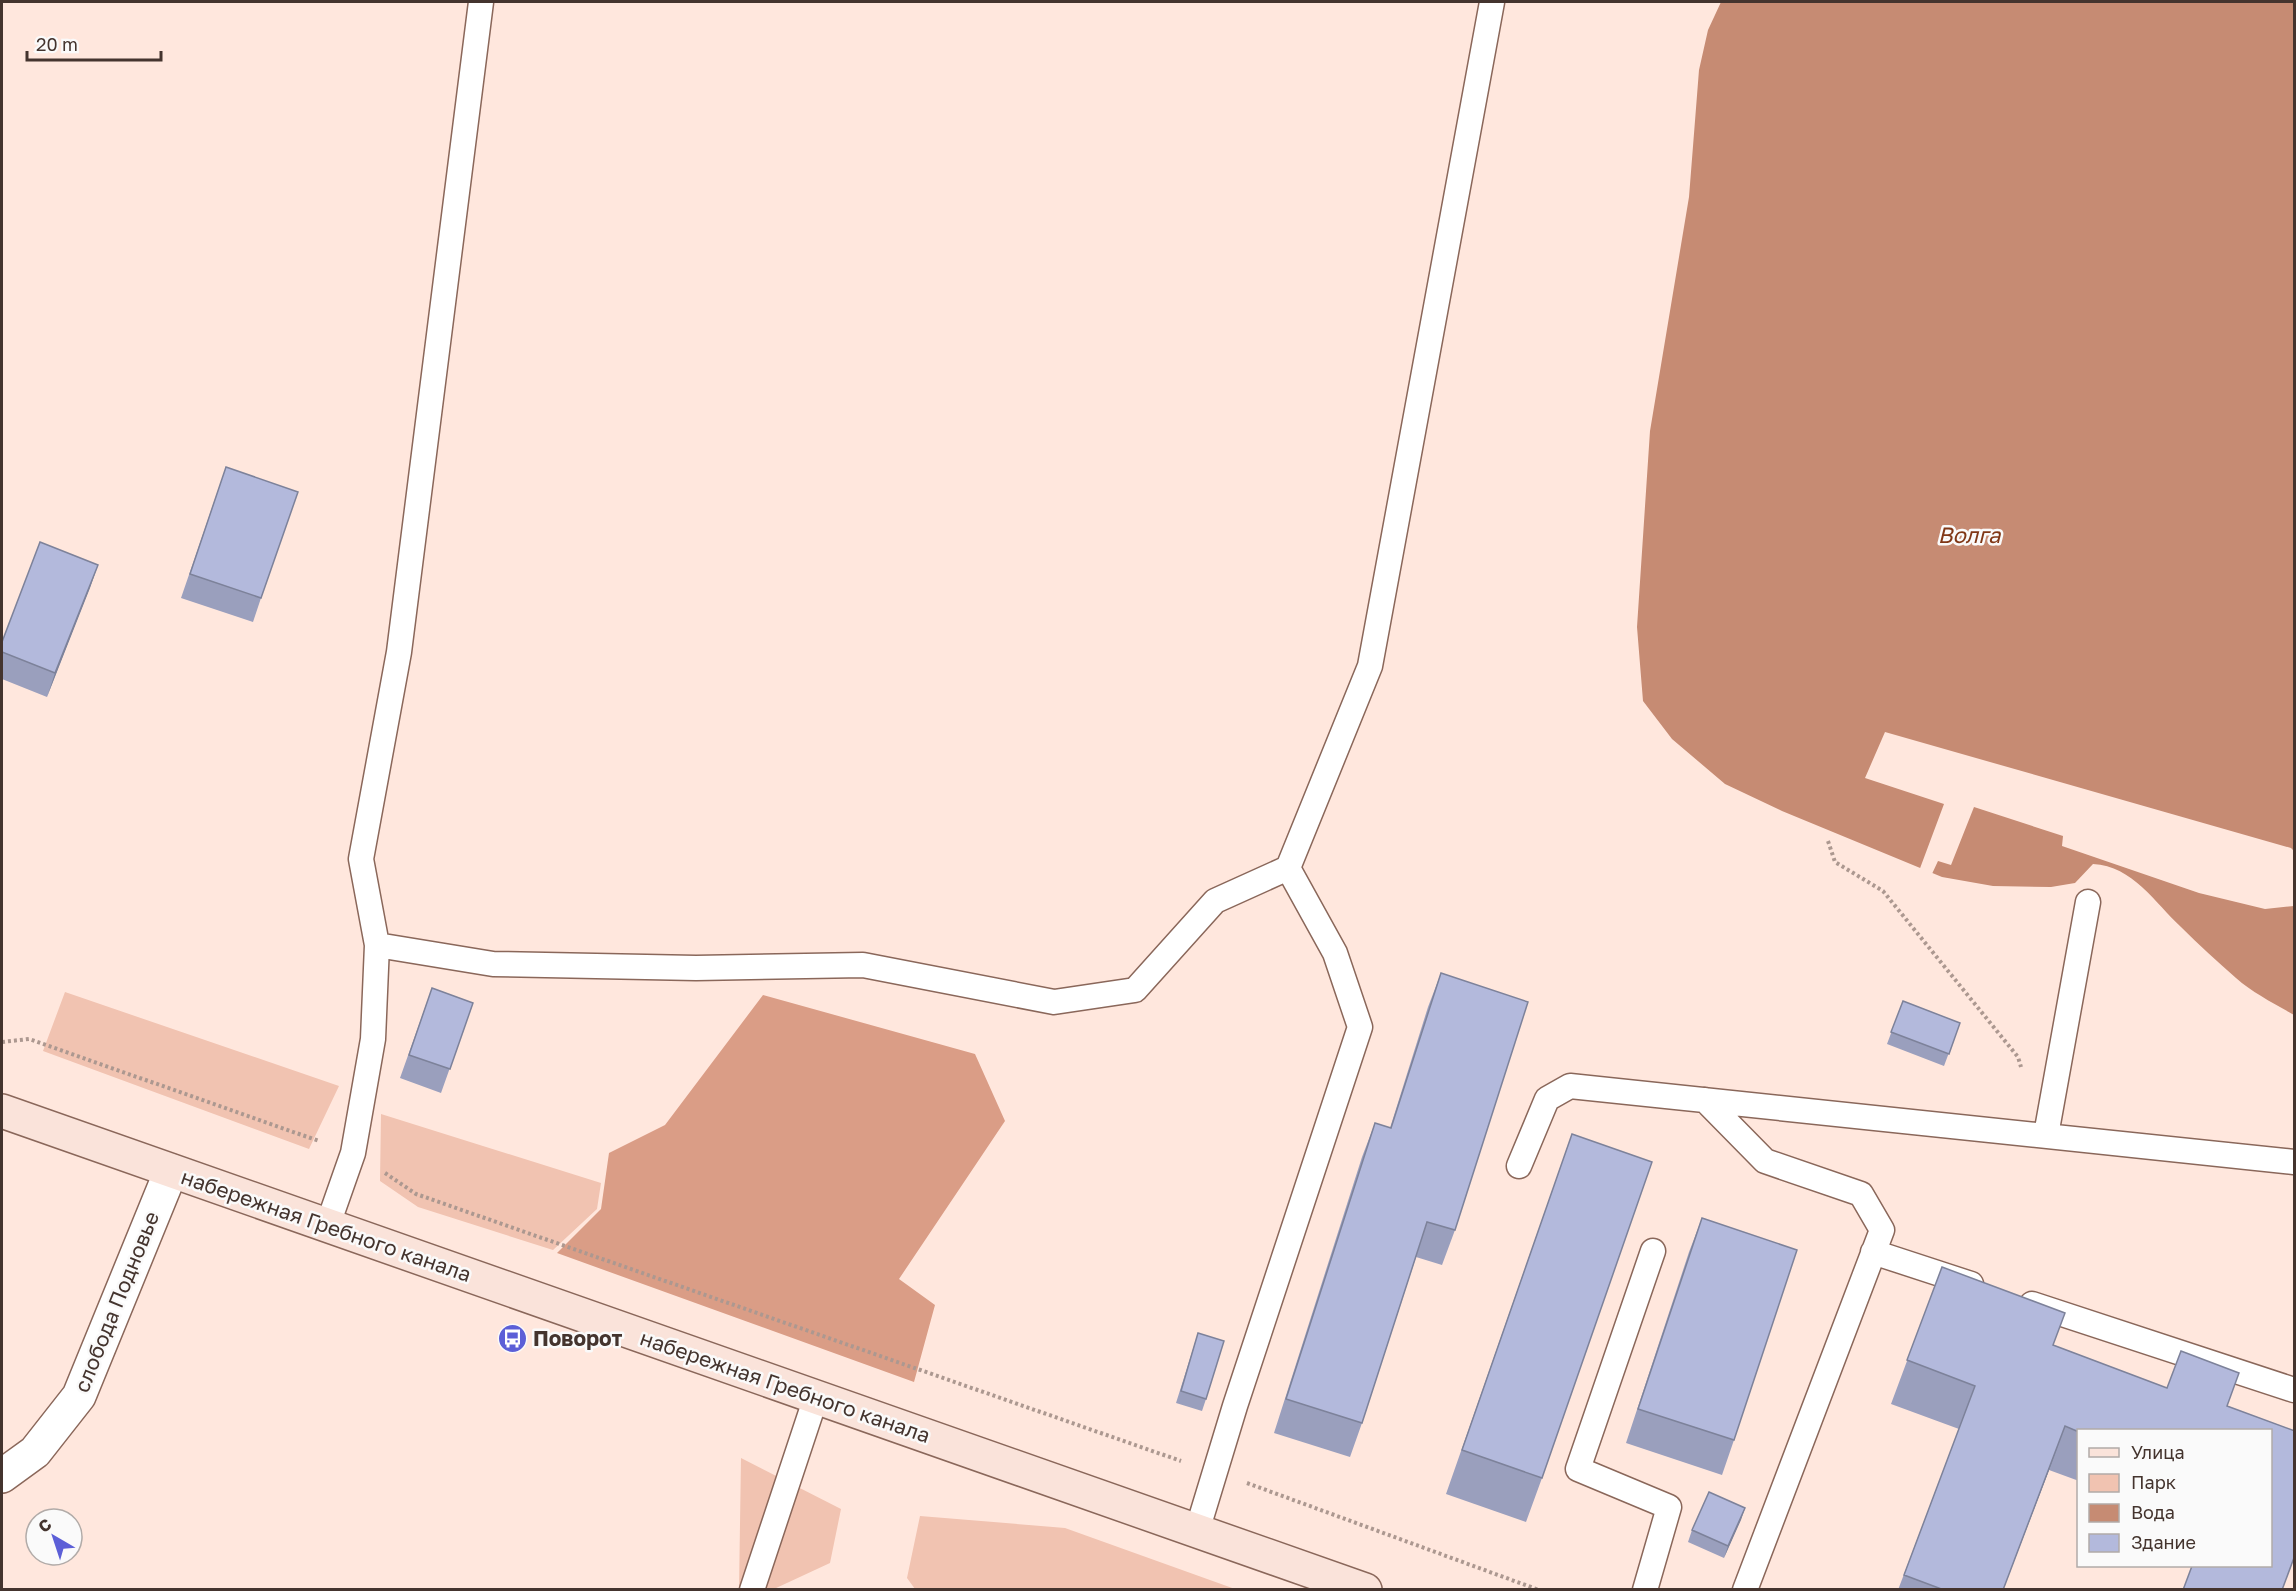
<svg xmlns="http://www.w3.org/2000/svg" width="2296" height="1591" viewBox="0 0 2296 1591" font-family="'Golos Text',sans-serif">
	<style>
		.green { fill: #f1c3b1 }
		.forest { fill: #da9d86 }
		.water { fill: #c68b73 }
		.pier { fill: #ffe7dd }
		.lines { fill: none; stroke-linecap: round; stroke-linejoin: round }
		.lane-casing { stroke: #8a675a; stroke-width: 27 }
		.street-casing { stroke: #8a675a; stroke-width: 36 }
		.secondary-casing { stroke: #8a675a; stroke-width: 36 }
		.path { stroke: #ac9890; stroke-width: 4; stroke-dasharray: 3 3; stroke-linecap: butt }
		.lane { stroke: #fff; stroke-width: 24 }
		.street { stroke: #fff; stroke-width: 33 }
		.secondary { stroke: #fae3da; stroke-width: 33 }
		.wall { fill: #9a9fbd }
		.shaded-wall { fill: #7d829a }
		.building { fill: #b3b9dc; stroke: #7d829a; stroke-width: 1.5 }
		.labels { text-anchor: middle; stroke-width: 5; stroke-linejoin: round; paint-order: stroke }
		.street-label { font-size: 21px; fill: #44342e; stroke: #fafafa }
		.poi-label { font-size: 21px; font-weight: bold; fill: #44342e; stroke: #fafafa; text-anchor: start }
		.water-label { font-size: 22px; font-style: italic; fill: #803716; stroke: #fafafa }
	</style>
	<rect width="100%" height="100%" fill="#ffe7dd"/>
	<path class="green" d="M65,992L339,1086L309,1149L43,1051Z
		M381,1114L601,1183L597,1209L553,1250L418,1207L380,1181Z
		M741,1458L841,1509L830,1563L774,1589L739,1590Z
		M920,1516L1065,1528L1235,1589H915L907,1578Z"/>
	<path class="forest" d="M763,995L975,1054L1005,1121L899,1279L935,1305L914,1382L557,1253L601,1209L609,1153L665,1125Z"/>
	<path class="water" d="M1721,2H2294V1015C2275,1004 2253,993 2236,978C2217,961 2199,945 2181,927C2155,903 2133,866 2093,864L2075,883L2051,887L1993,886L1942,877L1782,811L1725,784L1672,739L1643,701L1637,627L1650,431L1689,197L1699,70L1708,30Z"/>
	<path class="pier" d="M1885,732L2291,848L2294,851V906L2265,909L2199,893L2062,846L2063,836L1974,807L1951,865L1938,861L1931,876L1919,871L1944,804L1865,778Z"/>
	<g class="lines">
		<defs>
			<path id="lane" d="M377,945L493,964L696,968L863,965L1054,1002L1135,990L1215,901L1288,868
				M1705,1100L1765,1161L1861,1194L1882,1230L1745,1590
				M2046,1135L2088,902
				M1519,1166L1547,1099L1570,1086L2294,1162
				M327,1227L353,1153L373,1039L377,945L361,859L399,652L481,2
				M1873,1252L1971,1284
				M2032,1304L2294,1390
				M1197,1531L1235,1406L1360,1027L1335,953L1288,868L1370,666L1492,2
				M752,1590L816,1397
				M1645,1590L1669,1507L1578,1469L1653,1251"/>
			<path id="street" d="M2,1476L35,1452L79,1396L171,1171"/>
			<path id="secondary" d="M2,1111L1365,1590"/>
		</defs>
		<use href="#lane" class="lane-casing"/>
		<use href="#street" class="street-casing"/>
		<use href="#secondary" class="secondary-casing"/>
		<path class="path" d="M1828,841L1835,862L1883,891L2018,1057L2021,1067
			M2,1042L29,1039L319,1141
			M385,1173L416,1194L1181,1461
			M1247,1483L1539,1590"/>
		<use href="#lane" class="lane"/>
		<use href="#street" class="street"/>
		<use href="#secondary" class="secondary"/>
	</g>
	<path class="wall" d="M226,467L261,598L253,622L181,598Z
		M98,565L47,697L2,679V642Z
		M1441,973L1455,1230L1442,1265L1416,1257L1362,1423L1350,1457L1274,1433L1362,1157L1375,1123L1390,1128L1428,1007Z
		M432,988L473,1003L441,1093L400,1078Z
		M1903,1001L1960,1023L1944,1066L1887,1044Z
		M1572,1134L1542,1478L1526,1522L1446,1494Z
		M1702,1218L1734,1440L1722,1475L1626,1443L1689,1252Z
		M1942,1267L2053,1345L2167,1388L2227,1406L2295,1431V1562L2293,1561L2282,1590H2183L2271,1431H2079V1481L2049,1470L2003,1590H1898L1959,1429L1891,1404Z
		M1198,1333L1206,1399L1202,1411L1176,1403Z
		M1745,1508L1724,1558L1688,1542L1692,1530Z"/>
	<path class="shaded-wall" d="M98,565L90,588L47,697L55,673Z
		M2065,1426L2049,1470L2003,1590Z
		M1745,1508L1741,1520L1724,1558L1728,1546Z"/>
	<path class="building" d="M226,467L298,492L261,598L190,574Z
		M40,542L98,565L55,673L2,652V642Z
		M1441,973L1528,1002L1455,1230L1427,1222L1362,1423L1286,1399L1375,1123L1391,1128Z
		M432,988L473,1003L450,1069L409,1055Z
		M1903,1001L1960,1023L1949,1054L1891,1032Z
		M1572,1134L1652,1162L1542,1478L1462,1450Z
		M1702,1218L1797,1250L1734,1440L1638,1409Z
		M1942,1267L2065,1313L2053,1345L2167,1388L2181,1351L2239,1373L2227,1406L2295,1431V1555L2282,1590H2183L2192,1566H2271V1431H2079V1432L2065,1426L2003,1590H1944L1904,1575L1975,1386L1907,1360Z
		M1198,1333L1224,1341L1206,1399L1181,1391Z
		M1709,1492L1745,1508L1728,1546L1692,1530Z"/>
	<defs>
		<symbol id="bus-disc" viewBox="-11 -11 22 22"><circle r="9.5" fill="#5c5fd7" stroke="#fafafa"/><path d="M-5-6H5V4H4V6H2V4H-2V6H-4V4H-5ZM-3.5-4V0h7V-4ZM-3.5 1.2v1.5H-2V1.2ZM2 1.2v1.5H3.5V1.2Z" fill="#fff"/></symbol>
	</defs>
	<g fill-rule="evenodd">
		<use href="#bus-disc" x="496" y="1322" width="33" height="33"/>
	</g>
	<g class="labels">
		<g class="street-label">
			<text transform="translate(326 1226) rotate(19)" y="7">набережная Гребного канала</text>
			<text transform="translate(117 1302) rotate(-68)" y="7">слобода Подновье</text>
			<text transform="translate(785 1387) rotate(19)" y="7">набережная Гребного канала</text>
		</g>
		<g class="poi-label">
			<text x="533" y="1346">Поворот</text>
		</g>
		<g class="water-label">
			<text x="1969" y="543">Волга</text>
		</g>
	</g>
	<rect width="2296" height="1591" fill="none" stroke="#44342e" stroke-width="6"/>
	<rect x="2077" y="1429" width="195" height="138" fill="#fafafa" stroke="#b1aba8" stroke-width="1.5"/>
	<rect x="2089" y="1448" width="30" height="9" fill="#fae3da" stroke="#b1aba8" stroke-width="1.5"/>
	<text x="2131" y="1459" font-size="18" fill="#44342e">Улица</text>
	<rect x="2089" y="1474" width="30" height="18" fill="#f1c3b1" stroke="#b1aba8" stroke-width="1.5"/>
	<text x="2131" y="1489" font-size="18" fill="#44342e">Парк</text>
	<rect x="2089" y="1504" width="30" height="18" fill="#c68b73" stroke="#b1aba8" stroke-width="1.5"/>
	<text x="2131" y="1519" font-size="18" fill="#44342e">Вода</text>
	<rect x="2089" y="1534" width="30" height="18" fill="#b3b9dc" stroke="#b1aba8" stroke-width="1.5"/>
	<text x="2131" y="1549" font-size="18" fill="#44342e">Здание</text>
	<g transform="translate(54 1537) rotate(321)"><circle r="28" fill="#fafafa" stroke="#b1aba8" stroke-width="1.5"/>
	<path d="M0-4.5L10 22L0 15L-10 22Z" fill="#5c5fd7"/>
	<text y="-9" font-size="16" font-weight="bold" text-anchor="middle" fill="#44342e">С</text>
	</g>
	<path d="M27 51v9h134v-9" fill="none" stroke="#44342e" stroke-width="3"/>
	<text x="36" y="51" font-size="18" fill="#44342e" stroke="#fafafa" stroke-width="4.5" paint-order="stroke">20 m</text>
</svg>
